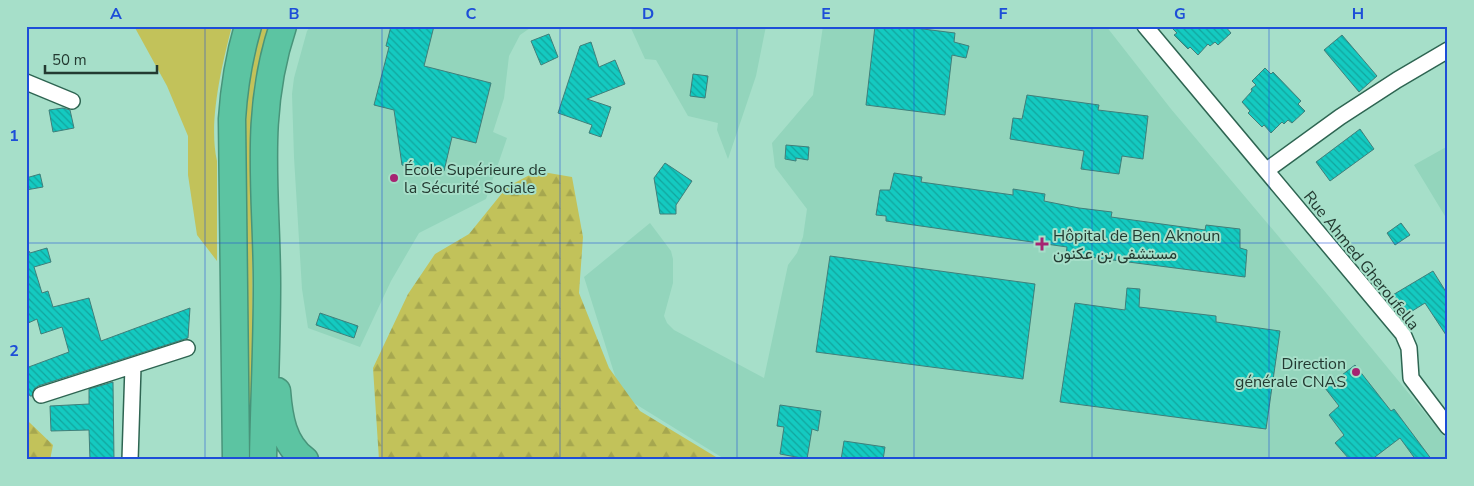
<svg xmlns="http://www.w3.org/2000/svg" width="1474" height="486" viewBox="0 0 1474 486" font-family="'Nunito Sans',Vazirmatn,sans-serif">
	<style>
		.built { fill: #93d5bc }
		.green { fill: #c2c25a }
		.forest { fill: url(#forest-firs) }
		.building { fill: url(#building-back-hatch); stroke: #407f7a }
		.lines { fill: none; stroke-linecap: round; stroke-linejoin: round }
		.street-casing { stroke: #2e6552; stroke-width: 18 }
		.highway-casing { stroke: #48947a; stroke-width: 29 }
		.street { stroke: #fff; stroke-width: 15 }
		.highway { stroke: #5cc4a2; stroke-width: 26 }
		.grid { fill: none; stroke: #1d4ed8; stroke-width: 1; stroke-opacity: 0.55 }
		.poi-dot { fill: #a62472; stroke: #a6dfc9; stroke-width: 2 }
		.labels { text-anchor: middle; stroke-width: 4; stroke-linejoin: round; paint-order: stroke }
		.poi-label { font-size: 16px; fill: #233a31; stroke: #a6dfc9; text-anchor: start }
		.street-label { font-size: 16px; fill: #233a31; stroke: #a6dfc9 }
		.neatline { fill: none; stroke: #1d4ed8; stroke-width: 2 }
		.grid-label { font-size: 16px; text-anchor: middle; font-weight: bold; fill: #1d4ed8 }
	</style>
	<defs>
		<pattern id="forest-firs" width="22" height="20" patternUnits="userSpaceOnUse" patternTransform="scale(1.25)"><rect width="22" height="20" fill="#c2c25a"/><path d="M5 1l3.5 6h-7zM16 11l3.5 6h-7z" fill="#a6a74f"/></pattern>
		<pattern id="building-back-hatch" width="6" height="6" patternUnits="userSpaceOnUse" patternTransform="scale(1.25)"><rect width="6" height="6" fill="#14cac1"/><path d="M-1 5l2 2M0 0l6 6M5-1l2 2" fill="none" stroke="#12a59d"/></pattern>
	</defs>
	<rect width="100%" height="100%" fill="#a6dfc9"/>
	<path class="built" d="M311,26H533L520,35L509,56L504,98L493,132L507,138L486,199L419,233L391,281L360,347L308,328L302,289L294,157L292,94L294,78L307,31Z
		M630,26H766L756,76L728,159L717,130L718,123L688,116L656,60L645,59Z
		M823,26H1106L1171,109L1322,288L1448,441V460H726L621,395L584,277L650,223L671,251L673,259V283L664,316L667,323L674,330L764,378L788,265L797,253L803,237L807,209L775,167L772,143L813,95Z
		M1448,146V221L1414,165Z"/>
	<path class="green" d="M134,26H232C222,64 208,123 217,161V261L197,235L188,175V136L167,86Z
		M261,26H271L255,83L252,105L253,419L252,460H246L245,102Z"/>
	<path class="forest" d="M537,171L572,177L583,237L579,293L609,368L640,411L721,460H379L373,368L408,294L435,254L469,234L507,187Z
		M26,421L29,422L53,445L50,460H26Z"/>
	<path class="building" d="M391,26H434L424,66L491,83L476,143L452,137L444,171L431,173L402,165L394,110L374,105L389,47L386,46Z
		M875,26H899L955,33L954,42L969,46L966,58L952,55L945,115L866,105Z
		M1170,26H1225L1231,33L1218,45L1215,42L1210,46L1208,44L1198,55L1190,47L1188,49L1174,35L1177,33Z
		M549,34L558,57L541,65L531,41Z
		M1342,35L1377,76L1359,92L1324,50Z
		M591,42L599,67L615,60L625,84L587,99L611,107L601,137L589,133L592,125L558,113L580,46Z
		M1265,68L1271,74L1273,72L1301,101L1298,104L1305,111L1292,123L1288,120L1284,124L1282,122L1271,133L1264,125L1262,127L1248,113L1250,111L1242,102L1252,91L1251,89L1256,85L1252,81Z
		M693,74L708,76L705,98L690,96Z
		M1027,95L1099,105L1098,110L1148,116L1143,159L1122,156L1119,174L1081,169L1084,151L1010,139L1013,118L1022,119Z
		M63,108L70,110L74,128L53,132L49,110Z
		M1360,129L1374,149L1330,181L1316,162Z
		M786,145L809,147L808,160L796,158V161L785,159Z
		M665,163L692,181L676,205V214H660L654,178Z
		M894,173L922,177L921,182L1013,195V189L1045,194L1044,201L1079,208L1112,212L1111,217L1205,230L1206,225L1240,229V248L1247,250L1245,277L1066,254L1067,247L886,221V216L876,215L880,190H890Z
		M40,174L43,187L26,190V178Z
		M1401,223L1410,235L1395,245L1387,233Z
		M47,248L51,262L34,267L42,293L48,291L53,307L89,298L101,341L190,308L188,338L38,386L34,389L32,396H30L26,388V368L69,352L62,327L41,334L37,319L26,324V251H29L30,253Z
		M830,256L1035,284L1023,379L816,352Z
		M1433,271L1448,295V338L1425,303L1401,318L1386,299Z
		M1127,288L1140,289L1139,307L1216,316V322L1280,331L1266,429L1060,402L1075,303L1125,310Z
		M320,313L358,326L354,338L316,325Z
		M1355,365L1391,411L1394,409L1432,460H1416L1400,438L1371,460H1350L1335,443L1344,435L1329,415L1339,406L1325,388Z
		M113,382L114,460H90L89,430L51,431L50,406L89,404V389Z
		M780,405L821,411L818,431L812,429L807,459L780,454L784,427L777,426Z
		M844,441L885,447L883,460H841Z"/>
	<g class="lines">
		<defs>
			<path id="street" d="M1145,26L1403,334L1409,348L1411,378L1448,427
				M26,82L72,101
				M1267,170L1340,117L1397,80L1448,50
				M41,395L187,348
				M130,460L133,366"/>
			<path id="highway" d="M277,391C279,417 283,444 305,460
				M236,460L232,119C234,87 239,57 248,26
				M263,460C264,402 267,343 267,285C267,195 253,115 283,26"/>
		</defs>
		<use href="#street" class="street-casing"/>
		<use href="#highway" class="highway-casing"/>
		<use href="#street" class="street"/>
		<use href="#highway" class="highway"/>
	</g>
	<path class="grid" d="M205,26V460M382,26V460M560,26V460M737,26V460M914,26V460M1092,26V460M1269,26V460M26,243H1448"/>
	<g class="poi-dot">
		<circle cx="394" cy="178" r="5"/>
		<path d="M1039.5 236.5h5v5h5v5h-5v5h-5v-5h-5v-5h5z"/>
		<circle cx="1356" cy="372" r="5"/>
	</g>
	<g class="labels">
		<g class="poi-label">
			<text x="404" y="175">École Supérieure de<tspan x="404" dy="18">la Sécurité Sociale</tspan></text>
			<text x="1053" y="241">Hôpital de Ben Aknoun<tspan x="1053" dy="18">مستشفى بن عكنون</tspan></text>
			<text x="1346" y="369" text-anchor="end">Direction<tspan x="1346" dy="18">générale CNAS</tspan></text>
		</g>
		<g class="street-label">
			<text transform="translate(1362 260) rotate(51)" y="6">Rue Ahmed Gheroufella</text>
		</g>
	</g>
	<rect width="1474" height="486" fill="none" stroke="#a6dfc9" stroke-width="55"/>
	<path d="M45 65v8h112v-8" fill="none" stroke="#233a31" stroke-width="2.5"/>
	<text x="52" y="65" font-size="15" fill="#233a31" stroke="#a6dfc9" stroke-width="4" paint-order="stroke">50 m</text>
	<rect x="28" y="28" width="1418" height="430" class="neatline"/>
	<g class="grid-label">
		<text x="116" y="19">A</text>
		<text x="294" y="19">B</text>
		<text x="471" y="19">C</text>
		<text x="648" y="19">D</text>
		<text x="826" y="19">E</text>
		<text x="1003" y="19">F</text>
		<text x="1180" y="19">G</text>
		<text x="1358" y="19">H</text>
		<text x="14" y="141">1</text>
		<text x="14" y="356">2</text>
	</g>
</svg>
